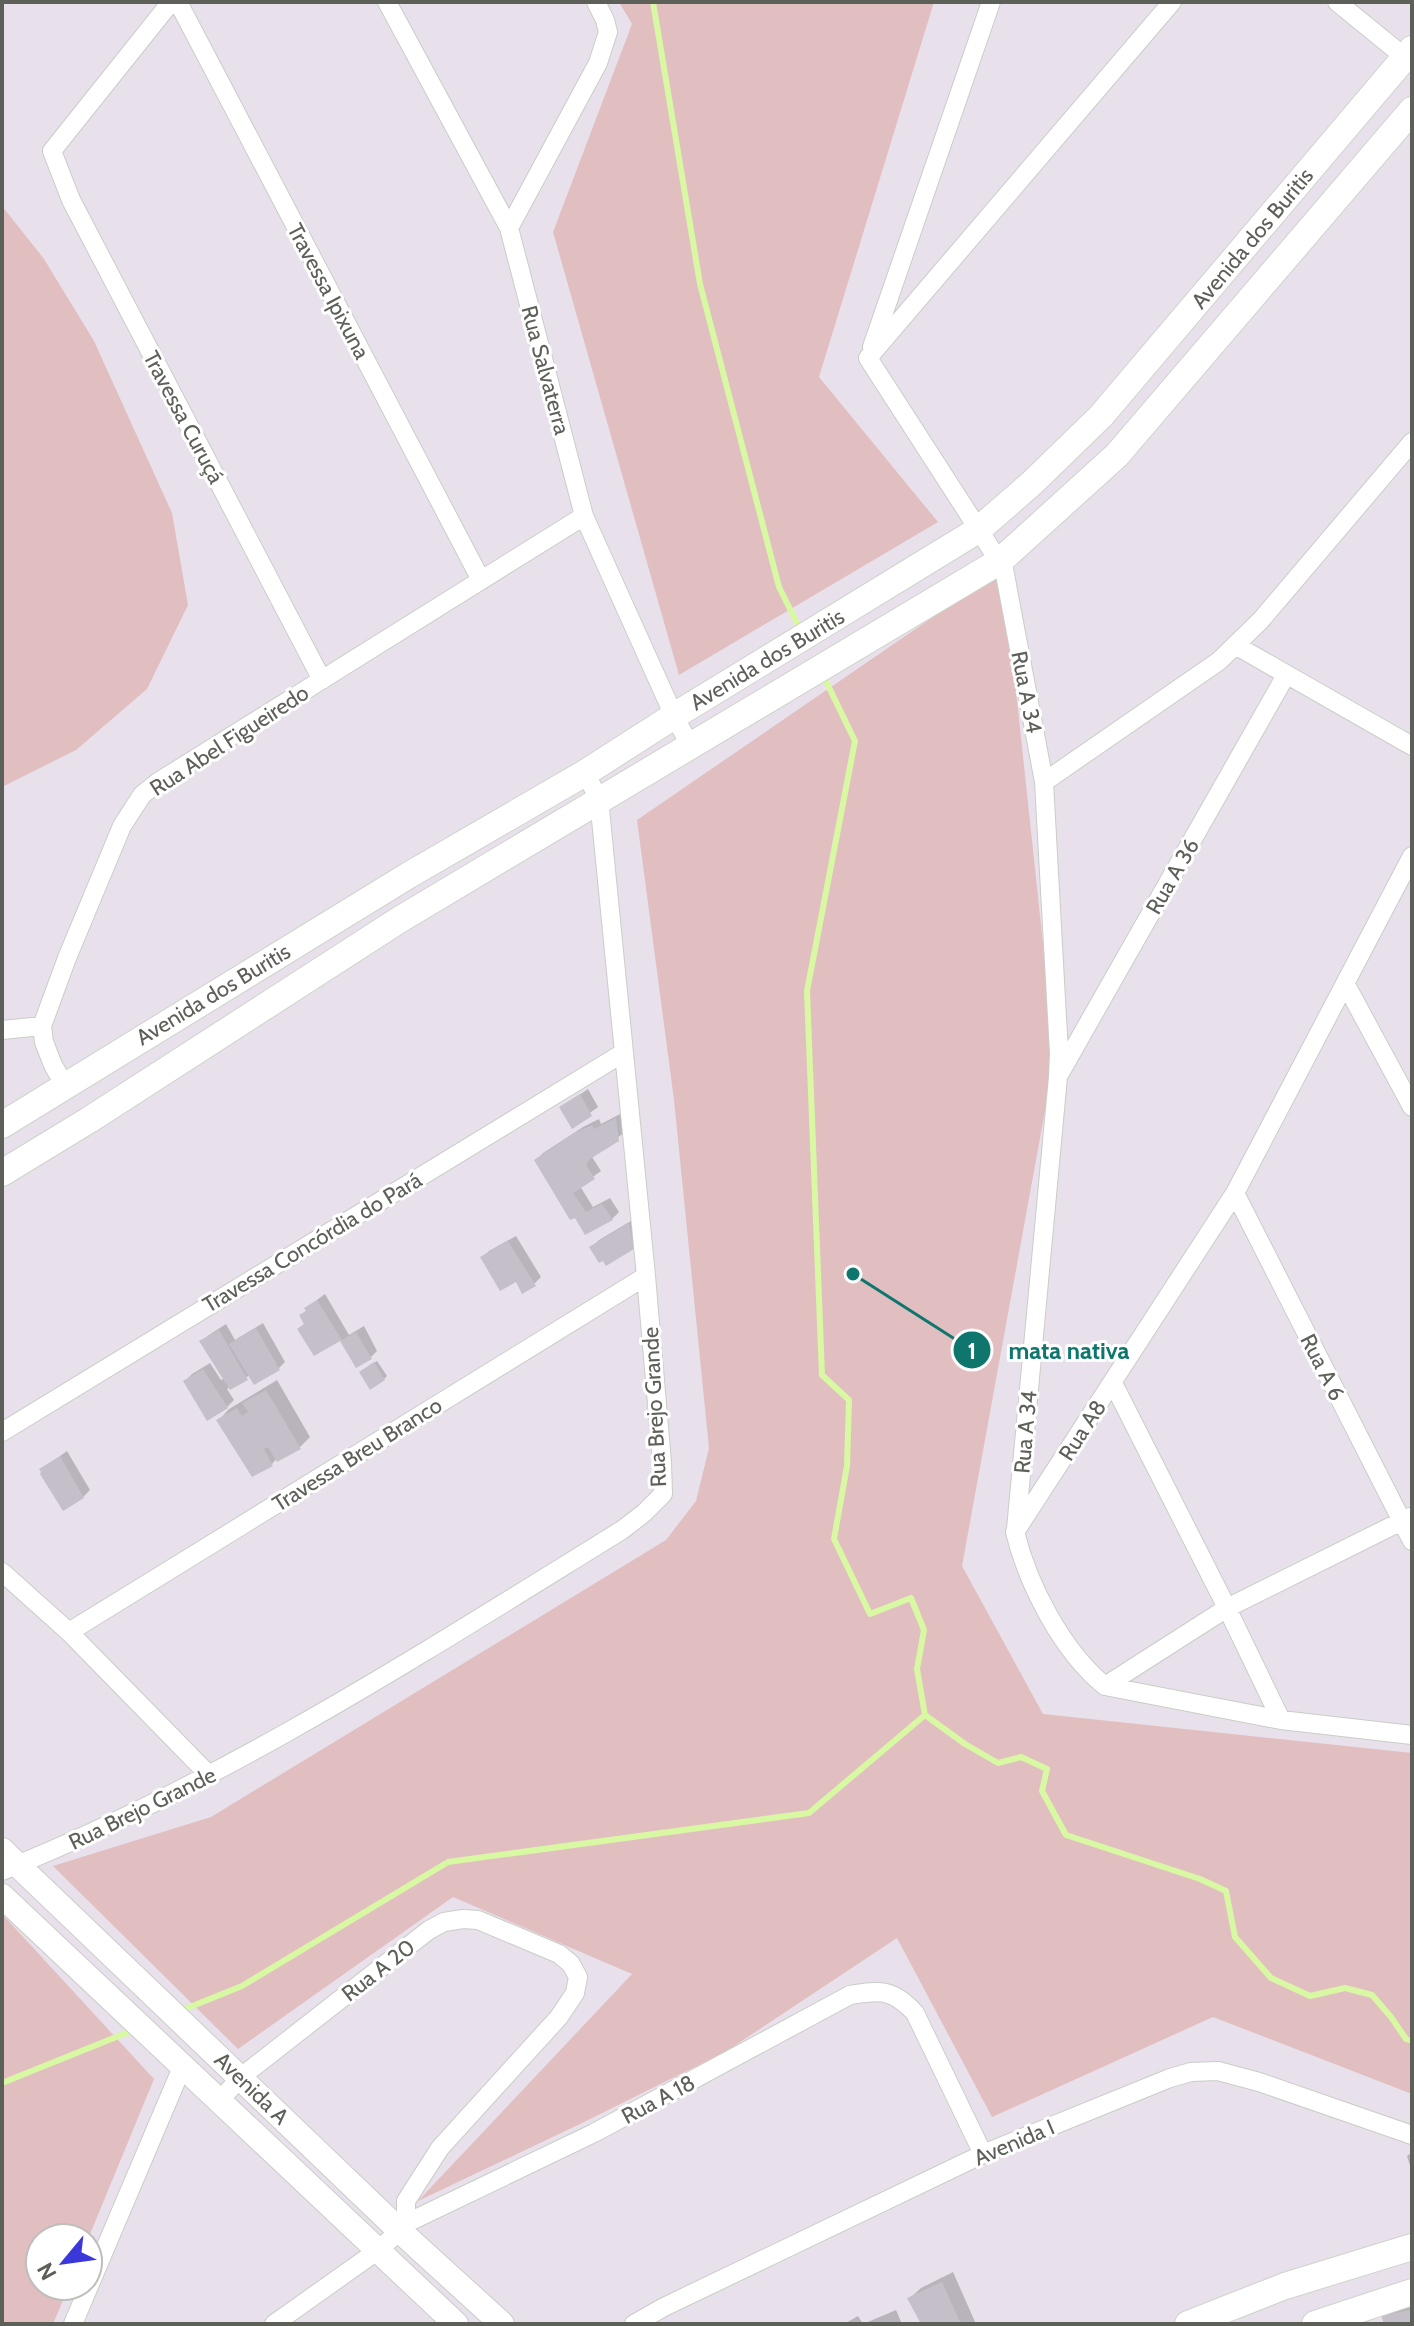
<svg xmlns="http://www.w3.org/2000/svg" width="1414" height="2326" viewBox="0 0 1414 2326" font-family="Cabin,sans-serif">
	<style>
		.green { fill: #e1bec0 }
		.shadow { fill: #0003 }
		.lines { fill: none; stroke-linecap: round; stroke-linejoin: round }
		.stream { stroke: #d8f8a4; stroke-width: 6 }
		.building { fill: #c5bfc9 }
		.minor-casing { stroke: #cacdc7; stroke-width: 20 }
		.tertiary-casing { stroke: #cacdc7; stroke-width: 26 }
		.secondary-casing { stroke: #cfd3cb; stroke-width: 28 }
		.minor { stroke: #fff; stroke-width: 18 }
		.tertiary { stroke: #fff; stroke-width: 24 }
		.secondary { stroke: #fff; stroke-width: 26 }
		.labels { text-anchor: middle; stroke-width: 6; stroke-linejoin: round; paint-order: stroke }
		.street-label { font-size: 22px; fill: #5d6059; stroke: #fff }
		.leader { fill: none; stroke: #0f766e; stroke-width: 3 }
		.callout-dot { fill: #0f766e; stroke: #fff; stroke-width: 3 }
		.mark-label { font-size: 24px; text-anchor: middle; font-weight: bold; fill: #fff }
		.callout-label { font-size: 24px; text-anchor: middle; font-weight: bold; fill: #0f766e; stroke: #fff; stroke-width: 6; stroke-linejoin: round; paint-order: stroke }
	</style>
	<rect width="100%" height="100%" fill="#e8e1eb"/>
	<path class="green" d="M619,2H934L819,377L938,522L679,675L553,232L632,24Z
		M2,206L44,259L94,341L172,513L188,605L147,689L76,750L2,787Z
		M1003,569L1055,1056L962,1566L1043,1714L1412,1753V2094L1213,2017L992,2117L897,1938L725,2052L580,2124L418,2201L632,1974L453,1897L238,2049L53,1866L211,1817L666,1540L696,1501L709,1448L674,1100L637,820Z
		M2,1914L154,2079L88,2239L40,2238V2286H69L53,2324H2Z"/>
	<path class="shadow" d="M588,1089L598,1107L572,1126L562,1107Z
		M622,1113L625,1132L592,1157L601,1171L580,1186L593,1207L610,1198L619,1212L612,1219L585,1232L537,1160L543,1153L583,1127L599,1119L601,1124Z
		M636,1218L640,1241L632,1248L592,1247L599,1240Z
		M516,1236L541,1277L534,1284L516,1279L482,1258L489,1251Z
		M325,1294L349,1335L364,1326L377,1351L370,1358L357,1365L341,1339L306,1323L302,1315L307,1310L306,1308Z
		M263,1323L285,1362L279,1368L250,1375L227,1389L234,1400L227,1407L185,1381L192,1374L210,1363L221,1380L224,1378L202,1341L209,1335L226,1324L235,1340Z
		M377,1361L387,1376L384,1379L365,1369Z
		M277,1380L310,1437L300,1447L277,1458L272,1464L219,1420L229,1409Z
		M67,1451L90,1490L83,1497L42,1469Z
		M1412,2152V2173L1407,2156Z
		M953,2272L976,2324H923L910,2298L921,2288Z
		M1412,2298V2324H1386L1383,2315Z
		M896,2310L902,2324H844L858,2316L863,2324Z"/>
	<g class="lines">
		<path class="stream" d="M653,2L700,284L779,587L800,629
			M823,675L855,741L807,991L822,1375L849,1400L847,1466L834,1539L870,1614L911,1598L924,1630L917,1669L925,1715L965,1744L998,1763L1021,1757L1047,1769L1042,1791L1066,1835L1200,1879L1226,1891L1235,1937L1271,1978L1310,1996L1345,1988L1372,1995L1391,2017L1406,2039L1412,2041
			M180,2011L242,1986L448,1862L809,1813L925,1715
			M2,2083L136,2029"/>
	</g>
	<path class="building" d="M580,1094L592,1116L572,1129L559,1107Z
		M616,1118L619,1141L590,1159L586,1165L595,1179L573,1193L586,1212L602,1204L613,1220L585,1235L575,1218L570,1220L534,1160L574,1133L592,1125L594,1129Z
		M629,1223L634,1249L606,1266L603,1261L599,1263L589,1247Z
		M508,1241L536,1286L522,1294L516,1282L500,1291L480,1257Z
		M317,1300L342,1340L356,1332L372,1359L356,1368L340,1341L314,1356L297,1329L304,1324L299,1315L306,1311L304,1308Z
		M256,1328L280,1370L254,1385L229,1344Z
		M219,1330L248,1380L230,1390L199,1341Z
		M374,1362L385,1380L370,1390L359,1372Z
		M203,1369L228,1408L207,1421L183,1381Z
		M266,1390L301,1449L277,1462L268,1447L264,1449L273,1466L252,1477L216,1420L237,1408L242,1416L248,1412L242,1403Z
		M60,1456L84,1498L63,1511L40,1474L41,1472L39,1469Z
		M942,2282L961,2324H921L907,2298Z
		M1412,2310V2324H1384L1381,2315Z"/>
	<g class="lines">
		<defs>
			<path id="minor" d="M171,2L52,151L71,200L322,680
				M178,2L481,580
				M387,2L509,228L584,516L674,716L690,745
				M1337,2L1412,63
				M509,228L598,63L608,32L605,20L596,2
				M872,347L991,2
				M868,358L1004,569L1044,782L1059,1053L1058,1077L1016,1529
				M868,358L1172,2
				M1235,645L1412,746
				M1044,782L1219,661L1261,620L1412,442
				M1412,856L1235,1193L1015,1532C1028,1585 1062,1651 1105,1686L1281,1720L1412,1735
				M1345,983L1412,1107
				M2,1030L42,1026
				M1060,1073L1286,675
				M65,1086L53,1065L44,1042L42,1026L67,958L122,826L142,795L158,782L584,516
				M1235,1193L1412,1541
				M1113,1383L1227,1608L1281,1720
				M2,1432L623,1053
				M2,1572L69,1632L210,1776
				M69,1632L646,1276
				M1105,1686L1227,1608L1410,1517
				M2,1871C222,1783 421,1654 622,1530L644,1513L663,1494L662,1462L646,1276L599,799L585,773
				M220,2100L241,2077L429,1930L444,1922L463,1919L478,1920L559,1954L571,1964L578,1977L575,1993L559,2017L440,2148L406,2201V2210L411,2221
				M73,2324L183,2065
				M274,2324L377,2251L411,2221L594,2133L850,1995C881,1990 893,1989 915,2013L983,2154
				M634,2324L664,2307L983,2154L1170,2078L1191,2072L1218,2071L1259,2082L1412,2135"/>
			<path id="tertiary" d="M2,1850L400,2231L502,2324
				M2,1896L456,2324"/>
			<path id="secondary" d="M2,1125L409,875L585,773L674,716L978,530L1032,483L1101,416L1412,49
				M2,1173L89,1120L399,920L1000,561L1117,455L1412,110
				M1188,2324L1285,2286L1412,2247
				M1315,2324L1412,2292"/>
		</defs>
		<use href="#minor" class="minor-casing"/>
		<use href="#tertiary" class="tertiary-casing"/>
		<use href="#secondary" class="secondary-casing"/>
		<use href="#minor" class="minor"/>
		<use href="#tertiary" class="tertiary"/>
		<use href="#secondary" class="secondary"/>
	</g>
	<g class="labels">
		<g class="street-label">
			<text transform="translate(1252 238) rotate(-50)" y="8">Avenida dos Buritis</text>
			<text transform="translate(329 291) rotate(62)" y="8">Travessa Ipixuna</text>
			<text transform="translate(546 370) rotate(75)" y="8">Rua Salvaterra</text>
			<text transform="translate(184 417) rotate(62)" y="8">Travessa Curuçá</text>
			<text transform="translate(767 659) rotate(-31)" y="8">Avenida dos Buritis</text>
			<text transform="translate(1027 692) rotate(79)" y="8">Rua A 34</text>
			<text transform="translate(229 740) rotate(-33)" y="8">Rua Abel Figueiredo</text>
			<text transform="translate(1172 876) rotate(-60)" y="8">Rua A 36</text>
			<text transform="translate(213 994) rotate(-31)" y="8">Avenida dos Buritis</text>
			<text transform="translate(312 1242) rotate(-31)" y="8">Travessa Concórdia do Pará</text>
			<text transform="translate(1323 1367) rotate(63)" y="8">Rua A 6</text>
			<text transform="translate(654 1407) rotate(-93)" y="8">Rua Brejo Grande</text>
			<text transform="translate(1082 1430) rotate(-57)" y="8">Rua A8</text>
			<text transform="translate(1025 1432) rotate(-85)" y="8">Rua A 34</text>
			<text transform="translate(357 1454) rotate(-32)" y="8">Travessa Breu Branco</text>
			<text transform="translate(142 1808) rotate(-26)" y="8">Rua Brejo Grande</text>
			<text transform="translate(378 1970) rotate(-38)" y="8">Rua A 20</text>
			<text transform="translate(252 2088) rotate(44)" y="8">Avenida A</text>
			<text transform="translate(658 2099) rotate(-28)" y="8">Rua A 18</text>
			<text transform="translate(1014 2142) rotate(-23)" y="8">Avenida I</text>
		</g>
	</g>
	<path class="leader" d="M853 1274L972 1350"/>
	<g class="callout-dot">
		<circle cx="853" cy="1274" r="8"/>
		<circle cx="972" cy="1350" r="20"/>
	</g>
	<g class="mark-label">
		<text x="972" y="1359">1</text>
	</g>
	<g class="callout-label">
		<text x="1069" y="1359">mata nativa</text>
	</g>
	<rect width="1414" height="2326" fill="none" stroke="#5d6059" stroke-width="8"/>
	<g transform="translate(64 2262) rotate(241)"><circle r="38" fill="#ffffff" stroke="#bebfbd" stroke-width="2"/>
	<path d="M0-6L14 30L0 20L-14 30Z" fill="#3a37db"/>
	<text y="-12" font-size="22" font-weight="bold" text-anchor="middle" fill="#5d6059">N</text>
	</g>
</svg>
